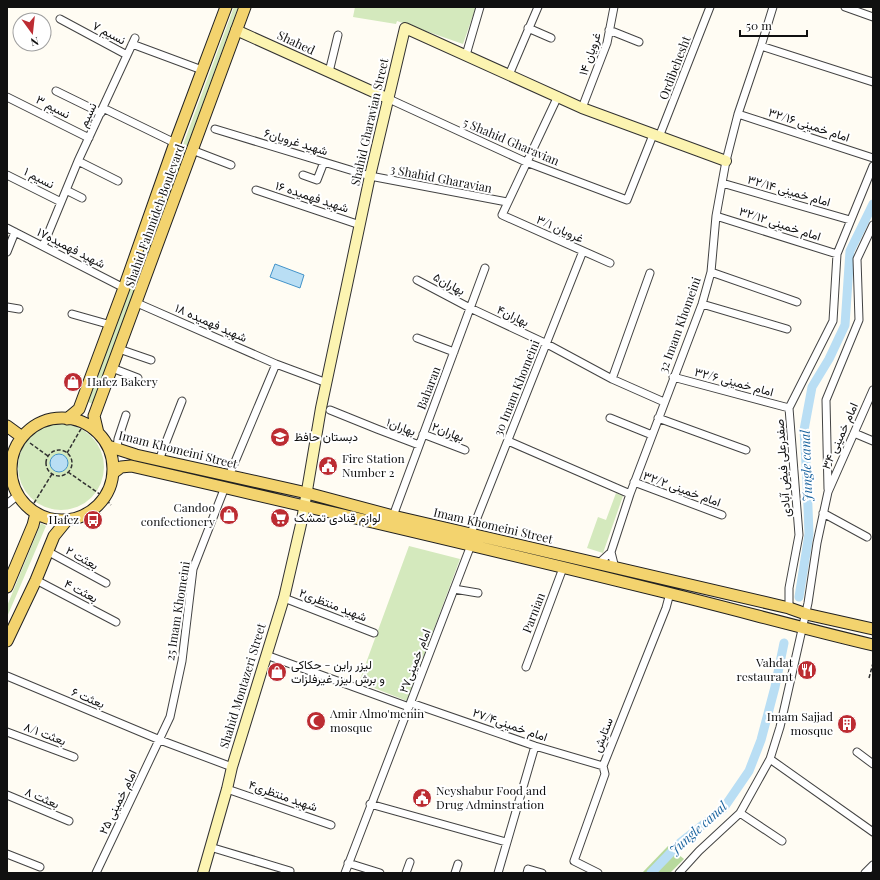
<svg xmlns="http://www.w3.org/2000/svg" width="880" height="880" viewBox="0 0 880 880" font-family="'Playfair Display',Vazirmatn,serif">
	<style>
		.green { fill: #d4e9bd }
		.forest { fill: #b8d99d }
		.water { fill: #b9def4; stroke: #4393c9 }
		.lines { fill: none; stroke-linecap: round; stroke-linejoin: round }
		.canal { stroke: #b9def4; stroke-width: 9 }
		.street-casing { stroke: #434343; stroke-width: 9 }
		.secondary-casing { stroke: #323232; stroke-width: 12 }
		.primary-casing { stroke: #212121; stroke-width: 13 }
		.path { stroke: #323232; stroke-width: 1.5; stroke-dasharray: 4 2; stroke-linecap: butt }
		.street { stroke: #fff; stroke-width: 7 }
		.secondary { stroke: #fcf4b1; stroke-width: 10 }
		.primary { stroke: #f3d36e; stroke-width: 11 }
		.labels { text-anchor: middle; stroke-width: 4; stroke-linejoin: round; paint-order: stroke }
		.street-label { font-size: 12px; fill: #101010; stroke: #fff }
		.poi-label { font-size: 12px; fill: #101010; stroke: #fff; text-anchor: start }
		.water-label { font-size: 13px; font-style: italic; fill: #1c659f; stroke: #fff }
	</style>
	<rect width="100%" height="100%" fill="#fffcf3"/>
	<path class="green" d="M234,7H238L93,404L88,402Z
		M355,7H476L463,44L397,21L396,24L353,17Z
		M18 467a43 43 0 1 1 86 0a43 43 0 1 1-86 0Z
		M616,493L623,496L603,553L587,548L598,517L606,520Z
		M41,523L46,526L7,617V606Z
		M409,546L460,559L407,701L359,682Z"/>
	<path class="forest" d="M668,846L684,859L670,873H642Z"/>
	<path class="water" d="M275,264L304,275L300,288L270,277Z
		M50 463a9 9 0 1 1 18 0a9 9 0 1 1-18 0Z"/>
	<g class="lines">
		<path class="canal" d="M799,597L809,534L807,481L804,430L812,387L829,359L845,325L850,251L873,204
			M651,873L681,842L723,809L749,771L761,740L775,687L784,643"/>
		<defs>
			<path id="street" d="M845,7L873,17
				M60,19L127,55
				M528,28L551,38
				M609,30L639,42
				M132,44L202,70
				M761,46L873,82
				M466,55L480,7
				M329,72L338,35
				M509,75L538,7
				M56,91L101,113
				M558,96L502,215L610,263
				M7,97L89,138
				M389,99L526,162L627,200L653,135
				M103,108L175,143
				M582,108L607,43L614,7
				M738,114L873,158
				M215,129L370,176L507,202
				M659,137L710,7
				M192,150L231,165
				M78,161L118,181
				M7,175L61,202
				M303,175L317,180L324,162
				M722,183L850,220
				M66,190L82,198
				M256,190L360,225
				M716,216L837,254
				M7,228L124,288
				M43,246L78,161L135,38
				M7,252L15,232
				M711,272L797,302
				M417,280L470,308L547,344L612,379L664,402
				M137,303L276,364L327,383
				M702,304L787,329
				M7,307L19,309
				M72,314L111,325
				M417,338L454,352
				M119,349L151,360
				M112,368L138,378
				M673,377L789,408
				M612,379L650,273
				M330,410L377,429L419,445
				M610,418L652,435
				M658,418L746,450
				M854,433L873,441
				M423,434L465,450
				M508,441L630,494
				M117,449L118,439L126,415
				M159,460L182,401
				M229,476L276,364
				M634,482L722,515
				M828,489L826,400L859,320L857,259L873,225
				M7,504L18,495
				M823,513L867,537
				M393,516L485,268
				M471,533L583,251
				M47,551L106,583
				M611,552L615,568
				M598,564L611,552L630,494L702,304L711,272L716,216L726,161L738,114L761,46L773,7
				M36,580L116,622
				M454,589L478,593
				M284,598L374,633
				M789,608V588L799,535L789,408L833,321L837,254L873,166
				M266,655L409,707
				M526,667L563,568
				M7,676L160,740L232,767
				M411,703L535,746L603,766
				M7,732L74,757
				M857,752L873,764
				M770,759L873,832
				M227,789L331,825
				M7,795L69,821
				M370,804L506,842
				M740,813L782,841
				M210,847L290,871
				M7,854L40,867
				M348,863L380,873
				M96,873L170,717L182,661L193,569L225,487
				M345,873L471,545
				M406,873L410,862
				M455,873L458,864
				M498,873L535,746
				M527,873L528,869L542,873
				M598,873L574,861L605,774L603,766L666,608L670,593
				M679,873L699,851L740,813L770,759L780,727L808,603L817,543L828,492L873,390
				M865,873L873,865"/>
			<path id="secondary" d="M236,30L389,99
				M203,873L227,789L232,767L284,598L302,520L321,408L370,176L405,28L582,108L726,161"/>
			<path id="primary" d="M11 469a51 51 0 1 1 102 0a51 51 0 1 1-102 0Z
				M67,419L79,409L124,288L175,143L226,7
				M7,426L22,437
				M98,433L94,416L245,7
				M108,446L136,455L307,493L393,516L789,608L806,614L873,629
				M113,473L121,467L131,466C310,507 490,549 668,593C737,610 805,629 873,645
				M7,587L33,525L36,513
				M7,641L36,580L54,536L67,520"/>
		</defs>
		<use href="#street" class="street-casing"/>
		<use href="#secondary" class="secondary-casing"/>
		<use href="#primary" class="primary-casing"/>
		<path class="path" d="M30,443L48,456
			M46 463a13 13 0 1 1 26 0a13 13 0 1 1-26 0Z
			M67,453L85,422
			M68,472L104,497L111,505
			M34,503L52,474
			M869,678L873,663"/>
		<use href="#street" class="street"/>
		<use href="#secondary" class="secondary"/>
		<use href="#primary" class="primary"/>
	</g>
	<defs>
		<symbol id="shop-disc" viewBox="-11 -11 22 22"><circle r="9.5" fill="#bc2c32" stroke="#fff"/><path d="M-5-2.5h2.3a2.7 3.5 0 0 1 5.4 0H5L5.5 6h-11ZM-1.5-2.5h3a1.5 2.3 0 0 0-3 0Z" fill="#fff"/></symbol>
		<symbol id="school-disc" viewBox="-11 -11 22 22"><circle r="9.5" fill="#bc2c32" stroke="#fff"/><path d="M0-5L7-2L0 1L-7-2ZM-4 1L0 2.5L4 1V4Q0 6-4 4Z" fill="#fff"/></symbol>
		<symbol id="civic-disc" viewBox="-11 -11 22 22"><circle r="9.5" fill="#bc2c32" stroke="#fff"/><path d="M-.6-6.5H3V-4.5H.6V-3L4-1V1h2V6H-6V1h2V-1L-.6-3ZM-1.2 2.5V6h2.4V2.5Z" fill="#fff"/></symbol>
		<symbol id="supermarket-disc" viewBox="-11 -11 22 22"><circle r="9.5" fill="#bc2c32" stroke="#fff"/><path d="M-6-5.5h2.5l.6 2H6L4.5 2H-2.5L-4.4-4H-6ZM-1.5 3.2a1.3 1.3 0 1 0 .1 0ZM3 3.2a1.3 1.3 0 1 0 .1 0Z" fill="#fff"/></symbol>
		<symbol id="bus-disc" viewBox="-11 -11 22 22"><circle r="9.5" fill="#bc2c32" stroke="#fff"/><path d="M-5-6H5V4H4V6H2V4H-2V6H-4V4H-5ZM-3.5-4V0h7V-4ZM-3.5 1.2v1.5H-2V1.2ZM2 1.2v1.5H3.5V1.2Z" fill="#fff"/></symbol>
		<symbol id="restaurant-disc" viewBox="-11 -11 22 22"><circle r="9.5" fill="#bc2c32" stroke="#fff"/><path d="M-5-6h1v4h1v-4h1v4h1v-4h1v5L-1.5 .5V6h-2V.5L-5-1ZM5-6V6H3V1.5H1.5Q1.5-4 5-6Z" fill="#fff"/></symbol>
		<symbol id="mosque-disc" viewBox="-11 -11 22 22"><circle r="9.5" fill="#bc2c32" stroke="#fff"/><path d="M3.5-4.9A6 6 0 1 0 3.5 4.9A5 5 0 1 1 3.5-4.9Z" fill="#fff"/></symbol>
		<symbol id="building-disc" viewBox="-11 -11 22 22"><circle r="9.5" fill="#bc2c32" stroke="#fff"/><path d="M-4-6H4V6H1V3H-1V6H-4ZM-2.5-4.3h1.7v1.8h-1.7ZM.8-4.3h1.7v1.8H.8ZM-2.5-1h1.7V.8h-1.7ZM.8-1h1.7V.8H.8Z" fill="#fff"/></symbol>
	</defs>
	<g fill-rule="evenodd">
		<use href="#shop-disc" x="62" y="371" width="22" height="22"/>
		<use href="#school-disc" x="269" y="426" width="22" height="22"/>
		<use href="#civic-disc" x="317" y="455" width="22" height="22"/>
		<use href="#shop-disc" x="218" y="504" width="22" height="22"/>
		<use href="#supermarket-disc" x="269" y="507" width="22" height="22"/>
		<use href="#bus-disc" x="82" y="509" width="22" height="22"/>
		<use href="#restaurant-disc" x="796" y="659" width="22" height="22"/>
		<use href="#shop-disc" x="266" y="661" width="22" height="22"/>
		<use href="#mosque-disc" x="305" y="710" width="22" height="22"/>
		<use href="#building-disc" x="836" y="713" width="22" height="22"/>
		<use href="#civic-disc" x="411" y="787" width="22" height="22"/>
	</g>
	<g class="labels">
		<g class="street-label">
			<text transform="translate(109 33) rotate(28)" y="4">نسیم ۷</text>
			<text transform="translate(296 43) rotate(25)" y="4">Shahed</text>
			<text transform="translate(590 54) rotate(-71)" y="4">غرویان ۱۴</text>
			<text transform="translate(675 68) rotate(-69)" y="4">Ordibehesht</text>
			<text transform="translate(53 107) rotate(27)" y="4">نسیم ۳</text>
			<text transform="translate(88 115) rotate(-65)" y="4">نسیم</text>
			<text transform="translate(370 122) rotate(-77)" y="4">Shahid Gharavian Street</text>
			<text transform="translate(809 125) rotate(18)" y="4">امام خمینی ۳۲/۱۶</text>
			<text transform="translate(296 142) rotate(17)" y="4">شهید غرویان۶</text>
			<text transform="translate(511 142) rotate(23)" y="4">5 Shahid Gharavian</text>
			<text transform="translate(39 178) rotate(27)" y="4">نسیم ۱</text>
			<text transform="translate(441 179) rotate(11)" y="4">3 Shahid Gharavian</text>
			<text transform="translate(789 191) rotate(16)" y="4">امام خمینی ۳۲/۱۴</text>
			<text transform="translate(312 197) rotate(18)" y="4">شهید فهمیده ۱۶</text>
			<text transform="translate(155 216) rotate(-70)" y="4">Shahid Fahmideh Boulevard</text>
			<text transform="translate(780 224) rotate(18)" y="4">امام خمینی ۳۲/۱۲</text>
			<text transform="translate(560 229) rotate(24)" y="4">غرویان ۳/۱</text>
			<text transform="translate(71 248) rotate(27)" y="4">شهید فهمیده۱۷</text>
			<text transform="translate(449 284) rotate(28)" y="4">بهاران۵</text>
			<text transform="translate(513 316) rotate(25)" y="4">بهاران۴</text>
			<text transform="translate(211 323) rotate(24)" y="4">شهید فهمیده ۱۸</text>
			<text transform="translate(680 325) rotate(-70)" y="4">32 Imam Khomeini</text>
			<text transform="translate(734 382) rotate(15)" y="4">امام خمینی ۳۲/۶</text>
			<text transform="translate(429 388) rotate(-69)" y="4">Baharan</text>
			<text transform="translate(517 388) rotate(-68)" y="4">30 Imam Khomeini</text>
			<text transform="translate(401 427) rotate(20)" y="4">بهاران۱</text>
			<text transform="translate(448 432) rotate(21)" y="4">بهاران۲</text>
			<text transform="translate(840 436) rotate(-66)" y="4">امام خمینی ۳۴</text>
			<text transform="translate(178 450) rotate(14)" y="4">Imam Khomeini Street</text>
			<text transform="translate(783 468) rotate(-94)" y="4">صفدرعلی فیض آبادی</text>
			<text transform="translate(682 489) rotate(20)" y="4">امام خمینی ۳۲/۲</text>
			<text transform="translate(493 526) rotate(13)" y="4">Imam Khomeini Street</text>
			<text transform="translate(82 558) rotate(29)" y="4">بعثت ۲</text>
			<text transform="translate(81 591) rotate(28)" y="4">بعثت ۴</text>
			<text transform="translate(333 605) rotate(21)" y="4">شهید منتظری۲</text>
			<text transform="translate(178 611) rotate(-81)" y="4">25 Imam Khomeini</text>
			<text transform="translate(534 613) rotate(-69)" y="4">Parnian</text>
			<text transform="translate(415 661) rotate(-69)" y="4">امام خمینی۲۷</text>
			<text transform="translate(243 686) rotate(-73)" y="4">Shahid Montazeri Street</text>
			<text transform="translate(88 698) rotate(23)" y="4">بعثت ۶</text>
			<text transform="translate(510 725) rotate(19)" y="4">امام خمینی۲۷/۴</text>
			<text transform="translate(45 734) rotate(21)" y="4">بعثت ۸/۱</text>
			<text transform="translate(603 735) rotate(-69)" y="4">ستایش</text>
			<text transform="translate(283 796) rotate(19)" y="4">شهید منتظری۴</text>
			<text transform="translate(42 798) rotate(23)" y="4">بعثت ۸</text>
			<text transform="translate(118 802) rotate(-64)" y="4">امام خمینی ۲۵</text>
		</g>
		<g class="poi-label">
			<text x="87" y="386">Hafez Bakery</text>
			<text x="294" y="441">دبستان حافظ</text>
			<text x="342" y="463">Fire Station<tspan x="342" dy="14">Number 2</tspan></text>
			<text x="215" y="512" text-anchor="end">Candoo<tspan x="215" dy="14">confectionery</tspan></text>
			<text x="294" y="522">لوازم قنادی تمشک</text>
			<text x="79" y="524" text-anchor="end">Hafez</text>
			<text x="793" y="667" text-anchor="end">Vahdat<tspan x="793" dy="14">restaurant</tspan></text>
			<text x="291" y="669">لیزر راین - حکاکی<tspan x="291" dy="14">و برش لیزر غیرفلزات</tspan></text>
			<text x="330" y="718">Amir Almo'menin<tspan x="330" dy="14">mosque</tspan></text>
			<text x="833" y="721" text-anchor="end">Imam Sajjad<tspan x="833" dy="14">mosque</tspan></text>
			<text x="436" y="795">Neyshabur Food and<tspan x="436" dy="14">Drug Adminstration</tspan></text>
		</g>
		<g class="water-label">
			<text transform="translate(806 466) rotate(-92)" y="5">Jungle canal</text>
			<text transform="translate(698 828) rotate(-42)" y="5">Jungle canal</text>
		</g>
	</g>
	<rect width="880" height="880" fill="none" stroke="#101010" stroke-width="16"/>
	<g transform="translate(32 32) rotate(165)"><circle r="19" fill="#ffffff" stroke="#9f9f9f"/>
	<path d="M0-3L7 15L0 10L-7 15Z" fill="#bc2c32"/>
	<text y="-6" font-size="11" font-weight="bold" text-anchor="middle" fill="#101010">N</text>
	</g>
	<path d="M740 30v6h67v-6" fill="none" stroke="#101010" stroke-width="2"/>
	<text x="746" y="30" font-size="12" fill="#101010" stroke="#ffffff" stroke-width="3" paint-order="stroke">50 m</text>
</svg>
